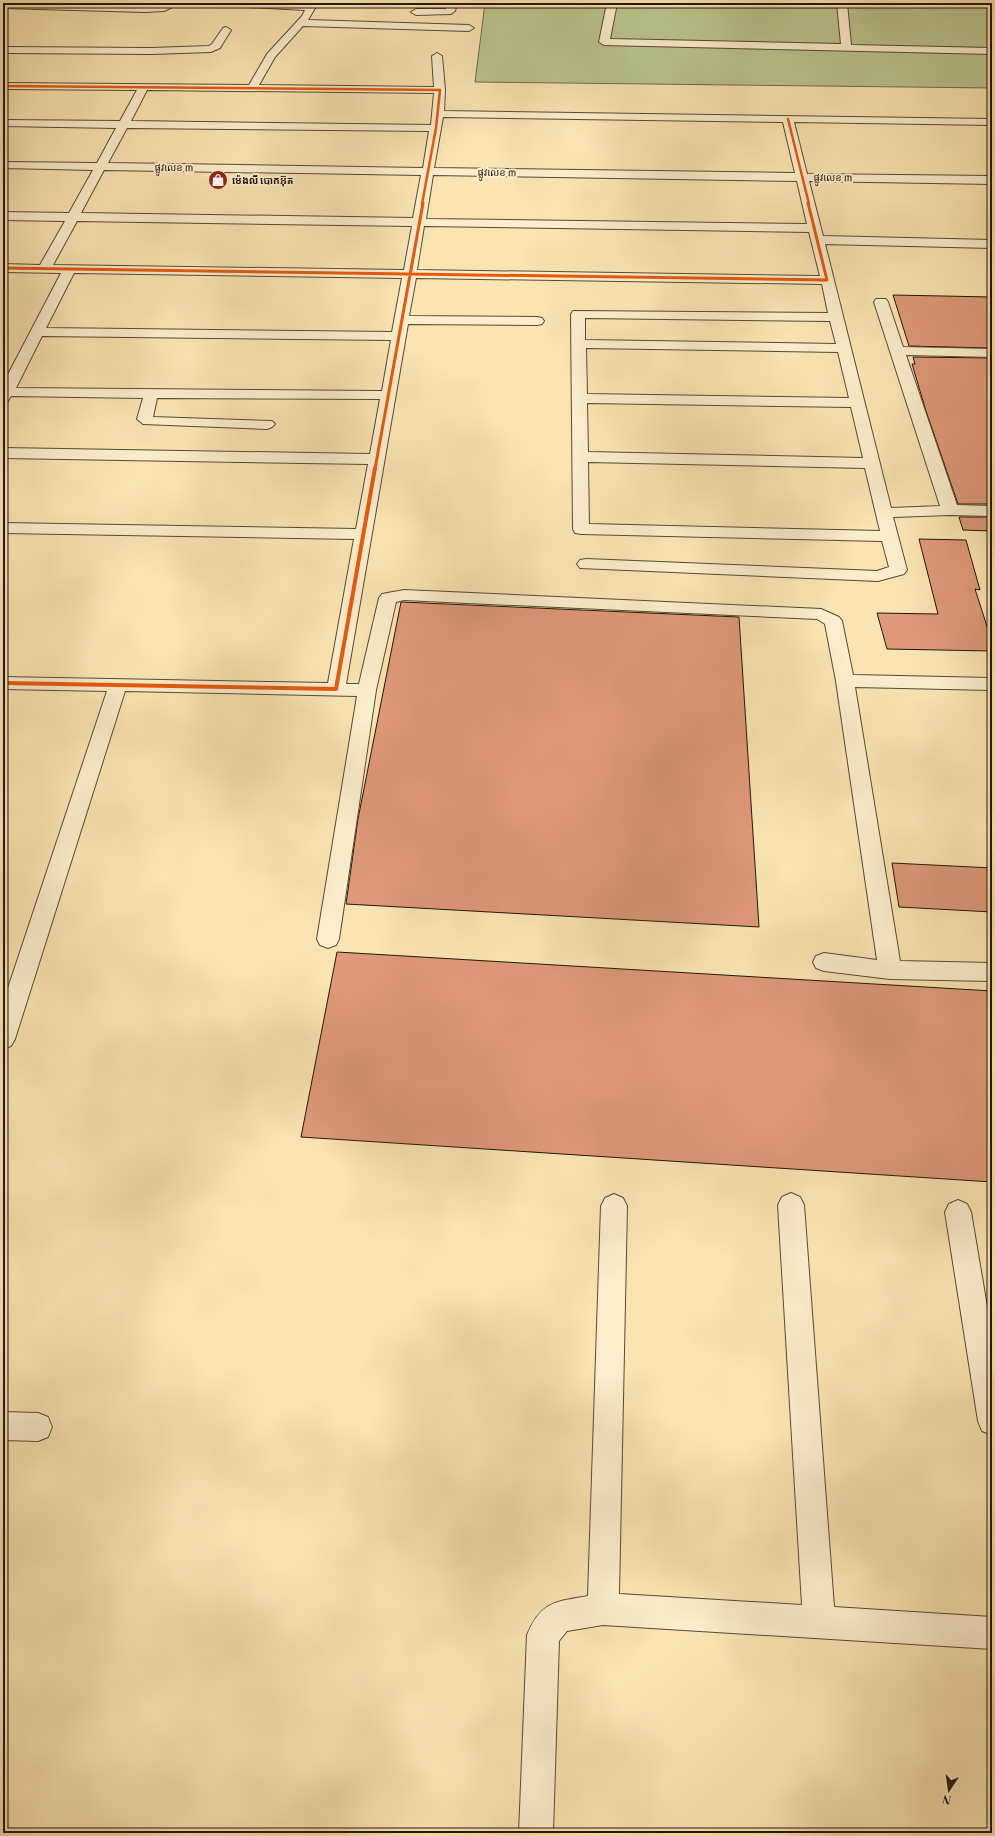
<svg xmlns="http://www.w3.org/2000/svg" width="995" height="1836" viewBox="0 0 995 1836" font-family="'Libre Bodoni','Noto Sans Khmer',serif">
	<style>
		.green { fill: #bbc58f; stroke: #6e6d4c }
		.building { fill: #df9979; stroke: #22150a }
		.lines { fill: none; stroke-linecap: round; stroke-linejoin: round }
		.minor-casing { stroke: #584934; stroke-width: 2 }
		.minor { fill: #fceecd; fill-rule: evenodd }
		.cycleway-far2-casing { stroke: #fceecd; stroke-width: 3.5 }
		.cycleway-far1-casing { stroke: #fceecd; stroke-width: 4.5 }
		.cycleway-casing { stroke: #fceecd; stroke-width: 6 }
		.cycleway-far2 { stroke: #e8590c; stroke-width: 2.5 }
		.cycleway-far1 { stroke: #e8590c; stroke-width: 3 }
		.cycleway { stroke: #e8590c; stroke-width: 4 }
		.labels { text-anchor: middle; stroke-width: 4; stroke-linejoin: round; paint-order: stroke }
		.far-street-label { font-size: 10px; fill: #22150a; stroke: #fceecd }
		.far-poi-label { font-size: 10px; font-weight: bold; fill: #22150a; stroke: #fceecd; text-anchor: start }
	</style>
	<rect width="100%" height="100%" fill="#fae5b2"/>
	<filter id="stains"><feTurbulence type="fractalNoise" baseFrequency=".005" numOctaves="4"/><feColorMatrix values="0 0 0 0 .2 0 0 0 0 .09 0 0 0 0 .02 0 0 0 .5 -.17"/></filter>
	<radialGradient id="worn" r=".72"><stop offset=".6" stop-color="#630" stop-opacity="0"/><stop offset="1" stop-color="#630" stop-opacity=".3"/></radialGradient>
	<path class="green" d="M485,3H992V88L475,82Z"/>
	<path class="building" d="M893,295L992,297V348L909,346Z
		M913,357L992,358V504H958L926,411L912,364H915Z
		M959,517H992V531L963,530Z
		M919,539L966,540L980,590L975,589L992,642V651L887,649L877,613L938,614Z
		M401,602L739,617L759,927L346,904L358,819Z
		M892,863L992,868V912L899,907Z
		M337,952L992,991V1182L301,1137Z"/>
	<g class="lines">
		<defs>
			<path id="minor" d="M3,3L145,6L181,3L164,11L145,12L3,8Z
				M223,3H318L308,20L469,25L474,28L469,31L303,26L275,57L259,85L434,87L432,56L437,53L442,56L445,90L444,111L992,119V125L794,122L807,174L992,176V184L809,181L823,236L992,240V248L825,244L891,508L940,506L874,302L876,299H886L888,302L903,347L992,349V357L906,355L957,505L992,506V516L950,515L893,517L907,570L904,574L878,581L580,568L577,564L580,560L586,559L877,571L889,567L882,541L581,534L575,533L573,529L571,314L573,311L828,313L822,284L416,278L409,316L537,317L542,318L544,321L542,324L537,325L408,324L346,684H359L379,598L382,594L404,590L821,609L839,617L842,621L853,675L992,678V690L855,687L900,961L992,963V981L890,979L824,971L816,968L813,962L816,956L824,953L877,960L836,681L825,624L817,619L404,600L396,602L376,690L339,939L336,945L328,948L320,945L317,939L357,696L125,691L15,1039L11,1046L3,1049V1003L107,691L3,689V677L328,683L354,539L3,533V523L356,529L368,464L3,458V448L370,454L380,399L157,398L153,417L272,421L275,424L272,427L267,429L143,424L137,419L143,398L11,396L8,401L3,402V384L61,273L3,272V264L40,265L65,221L3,220V212L69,213L93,170L3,168V162L97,163L116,128L3,126V120L120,121L137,90L3,89V83L249,85L267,54L302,16L305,10L228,6ZM147,90L434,93L431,125L131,121ZM443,117L783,122L795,173L434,168ZM127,128L429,131L423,168L108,163ZM104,170L421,175L413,218L81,213ZM433,175L797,181L807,224L426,219ZM77,221L412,226L404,270L53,265ZM424,226L809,232L820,276L417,270ZM74,273L402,278L392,332L46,328ZM585,318L830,321L836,344L585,340ZM42,336L391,340L382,391L16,388ZM586,348L838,352L849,398L587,394ZM587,403L851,407L863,458L588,452ZM588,462L865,468L880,531L589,524Z
				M447,3H457L455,11L451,14L416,15L411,12L416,9H446Z
				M607,3H617L610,39L841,44L837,3H847L851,45L992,48V54L604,45L599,42Z
				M226,27L231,30L220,48L211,52L151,54L3,53V47L151,48L209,46L212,44L223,28Z
				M791,1193L800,1197L804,1205L834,1607L992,1617V1649L603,1625L567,1631L559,1641L553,1833H519L527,1635C541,1601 555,1602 588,1596L601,1206L605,1198L614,1194L623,1198L627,1206L619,1594L802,1605L778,1205L782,1197Z
				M958,1200L967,1204L971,1212L992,1336V1435L982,1431L978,1421L945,1212L949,1204Z
				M3,1412L38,1413L48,1417L52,1427L48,1437L38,1441L3,1440Z"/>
		</defs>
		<use href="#minor" class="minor-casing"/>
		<use href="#minor" class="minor"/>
		<defs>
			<path id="cycleway-far2" d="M3,86L440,90L436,128L422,204
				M788,119L809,204"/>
			<path id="cycleway-far1" d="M3,268L827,280L808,203
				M375,469L423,203"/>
			<path id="cycleway" d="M3,683L336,689L375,468"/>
		</defs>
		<use href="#cycleway-far2" class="cycleway-far2-casing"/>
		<use href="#cycleway-far1" class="cycleway-far1-casing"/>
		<use href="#cycleway" class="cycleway-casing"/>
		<use href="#cycleway-far2" class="cycleway-far2"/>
		<use href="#cycleway-far1" class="cycleway-far1"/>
		<use href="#cycleway" class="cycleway"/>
	</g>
	<defs>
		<symbol id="shop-disc" viewBox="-11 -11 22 22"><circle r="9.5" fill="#8f2418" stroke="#fceecd"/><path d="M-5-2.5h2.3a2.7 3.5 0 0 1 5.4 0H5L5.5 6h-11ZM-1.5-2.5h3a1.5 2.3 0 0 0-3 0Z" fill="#fff"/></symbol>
	</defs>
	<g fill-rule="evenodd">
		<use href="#shop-disc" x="207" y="169" width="22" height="22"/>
	</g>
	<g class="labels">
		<g class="far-street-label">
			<text transform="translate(174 167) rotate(1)" y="4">ផ្លូវលេខ ៣</text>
			<text transform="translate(497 172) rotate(1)" y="4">ផ្លូវលេខ ៣</text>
			<text transform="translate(833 177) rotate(1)" y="4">ផ្លូវលេខ ៣</text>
		</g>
		<g class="far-poi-label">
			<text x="232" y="184">ម៉េងលី បោកអ៊ុត</text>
		</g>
	</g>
	<rect width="995" height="1836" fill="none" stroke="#fae5b2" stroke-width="16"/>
	<rect x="4" y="4" width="987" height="1828" fill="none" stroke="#22150a" stroke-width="2"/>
	<rect x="8" y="8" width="979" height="1820" fill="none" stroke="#22150a"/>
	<g transform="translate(949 1790) rotate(193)" stroke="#fceecd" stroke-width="3" paint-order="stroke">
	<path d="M0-3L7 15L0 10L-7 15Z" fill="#22150a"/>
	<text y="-6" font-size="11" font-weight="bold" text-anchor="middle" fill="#22150a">N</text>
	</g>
	<rect width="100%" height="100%" filter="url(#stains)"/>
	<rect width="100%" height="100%" fill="url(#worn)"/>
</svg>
